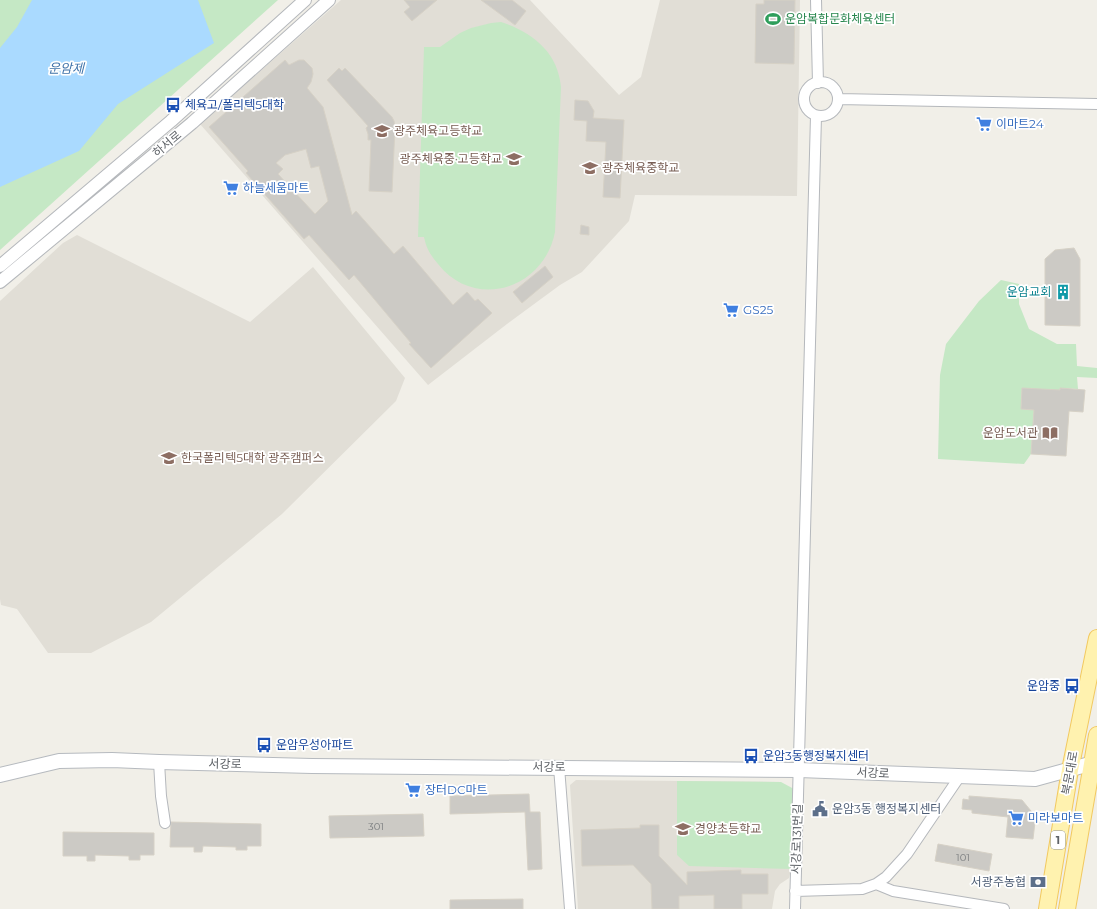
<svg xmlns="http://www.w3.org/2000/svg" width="1097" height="909" viewBox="0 0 1097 909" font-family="Montserrat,'Noto Sans KR',sans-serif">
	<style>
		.education { fill: #e1ded6 }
		.green { fill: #c5e8c5 }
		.water { fill: #aadaff }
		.building { fill: #cccac5; stroke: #d6d1c6; fill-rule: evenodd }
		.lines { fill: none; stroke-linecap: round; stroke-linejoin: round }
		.minor-casing { stroke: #b5b8bc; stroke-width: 12 }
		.tertiary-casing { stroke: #b5b8bc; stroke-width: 14 }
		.secondary-casing { stroke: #b6babf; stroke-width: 16 }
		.primary-casing { stroke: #f2c960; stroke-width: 18 }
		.minor { stroke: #fff; stroke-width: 10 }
		.tertiary { stroke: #fff; stroke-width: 12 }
		.secondary { stroke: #fff; stroke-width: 14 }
		.primary { stroke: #fff2af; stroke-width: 16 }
		.labels { text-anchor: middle; stroke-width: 3.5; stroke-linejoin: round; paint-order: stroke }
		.number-label { font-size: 10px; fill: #7a7d7f }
		.shield { fill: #fff; stroke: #8f9295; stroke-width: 1 }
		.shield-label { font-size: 11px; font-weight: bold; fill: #5f6368 }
		.leisure-label { font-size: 12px; fill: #27864d; stroke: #fff; text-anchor: start }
		.transit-label { font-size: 12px; fill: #164399; stroke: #fff; text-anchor: start }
		.shop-label { font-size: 12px; fill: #366cbe; stroke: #fff; text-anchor: start }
		.education-label { font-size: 12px; fill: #785e54; stroke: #fff; text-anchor: start }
		.street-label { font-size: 12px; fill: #5f6368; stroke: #fff }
		.culture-label { font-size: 12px; fill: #0d838f; stroke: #fff; text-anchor: end }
		.service-label { font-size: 12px; fill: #4e5e75; stroke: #fff; text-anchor: start }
		.water-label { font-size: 13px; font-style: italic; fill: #4174aa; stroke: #fff }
	</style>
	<rect width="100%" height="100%" fill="#f1efe8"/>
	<path class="education" d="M341,0H530L619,95L641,77L660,0H800L797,196L635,195L629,221L582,272L560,285L507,324L428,385L200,124Z
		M77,235L250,322L313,267L405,378L396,401L282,514L151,622L91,653H48L17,609L1,605L0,599V301L63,243Z
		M576,780L781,782L791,869L789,878L780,884L775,891L772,909H578L570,785Z"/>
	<path class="green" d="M0,0H278L0,250Z
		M501,22C532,32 558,52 561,87L555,232C544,289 475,311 438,264C431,256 426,248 424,237H418L424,47H440L460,33L471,28L491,23Z
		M1001,280L1019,284V304L1029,329L1057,344H1076L1077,366L1097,368V378L1077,377L1078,389L1060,388L1059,402L1022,388L1021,409L1034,410L1031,454L1024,464L938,459L940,375L946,344L979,301Z
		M677,781L781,782L794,789L791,869L689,866L677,855Z"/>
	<path class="water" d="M32,0H198L214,43L118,104L79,151L0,187V48L17,27Z"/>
	<path class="building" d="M404,0H437L412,21L404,12L410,7Z
		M481,0H512L526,11L515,25Z
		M764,0H795L794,64L755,63L756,4H764Z
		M285,60L289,65L299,60H304L312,68L313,74L311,82L307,88L323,107L352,215L356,211L394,254L403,246L453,305L467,292L475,301L478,299L492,313L431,368L409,344L411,343L354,275L349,280L309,235L304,239L246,173L248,171L209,127ZM306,149L311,168L319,166L328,201L315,214L278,174L283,169L276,163L285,155Z
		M339,68L342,71L345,68L392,117L394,121L395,127L392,192L369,191L371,140H368V134L366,128L368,126L327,80Z
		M575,100L588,101L594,111L593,118L624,120L620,198L603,197L606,142L586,141L587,121L574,120Z
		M581,225L589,227V235L580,234Z
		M1074,248L1080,259V326L1045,325V259L1055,250Z
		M545,266L553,277L522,303L513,292Z
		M1022,388L1060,390V388L1085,390L1083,412L1069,411L1066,456L1031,454L1034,410L1021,409Z
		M529,794L530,812H540L542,869L528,870L525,812L450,814V796Z
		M969,796L1022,800L1031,811L1035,822L1033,839L1006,837L1008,817L972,813V810L962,809L963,799L969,800Z
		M423,814L424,836L330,838L329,816Z
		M171,822L261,824V846H247V850H236V847L203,846L202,852H194V847H170Z
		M640,825H659V856L687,885V872L741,870V874H768V894H742V909H714V895L679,896V909H652L651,884L633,865L582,866L581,830L640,828Z
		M63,832L154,833V855H140V860H129V856L95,855V861H87V856H63Z
		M938,844L992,854L989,871L935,861Z
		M523,899V909H450V900Z"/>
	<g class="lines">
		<defs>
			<path id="minor" d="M816,0L818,83
				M804 99a17 17 0 1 1 34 0a17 17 0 1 1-34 0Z
				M838,99L1097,104
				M159,762L161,796L165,823
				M559,767L570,909
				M876,884L893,891L1004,909
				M795,891L862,889L876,884L886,877L907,854L960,776
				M795,909L816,116"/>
			<path id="tertiary" d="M0,266L171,121L305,0
				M0,282L192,123L329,0"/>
			<path id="secondary" d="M0,775L59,761L112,760L159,762L312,766L799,770L1035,779L1097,762"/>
			<path id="primary" d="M1047,909L1070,770L1097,638
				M1067,909L1097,735"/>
		</defs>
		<use href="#minor" class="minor-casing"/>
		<use href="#tertiary" class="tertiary-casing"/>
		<use href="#secondary" class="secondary-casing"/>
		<use href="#primary" class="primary-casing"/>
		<use href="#minor" class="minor"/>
		<use href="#tertiary" class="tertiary"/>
		<use href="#secondary" class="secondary"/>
		<use href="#primary" class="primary"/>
	</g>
	<defs>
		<symbol id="stadium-bare" viewBox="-9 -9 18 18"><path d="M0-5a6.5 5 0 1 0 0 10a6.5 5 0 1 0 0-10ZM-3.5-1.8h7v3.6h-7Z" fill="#2e9e5b" stroke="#fff" stroke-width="2.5" paint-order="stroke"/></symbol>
		<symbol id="bus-bare" viewBox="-9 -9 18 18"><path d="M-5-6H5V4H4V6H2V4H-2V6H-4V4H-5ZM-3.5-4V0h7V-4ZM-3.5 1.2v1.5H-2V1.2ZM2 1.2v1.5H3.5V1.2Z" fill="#1a4fb4" stroke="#fff" stroke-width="2.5" paint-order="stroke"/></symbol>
		<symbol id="supermarket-bare" viewBox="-9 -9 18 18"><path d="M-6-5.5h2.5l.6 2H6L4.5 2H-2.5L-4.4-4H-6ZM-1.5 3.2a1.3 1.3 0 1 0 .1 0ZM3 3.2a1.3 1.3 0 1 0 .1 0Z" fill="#3f7fe0" stroke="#fff" stroke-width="2.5" paint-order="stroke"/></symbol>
		<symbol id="school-bare" viewBox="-9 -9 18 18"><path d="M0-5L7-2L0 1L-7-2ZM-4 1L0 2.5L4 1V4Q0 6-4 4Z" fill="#8d6e63" stroke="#fff" stroke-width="2.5" paint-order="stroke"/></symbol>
		<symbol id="building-bare" viewBox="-9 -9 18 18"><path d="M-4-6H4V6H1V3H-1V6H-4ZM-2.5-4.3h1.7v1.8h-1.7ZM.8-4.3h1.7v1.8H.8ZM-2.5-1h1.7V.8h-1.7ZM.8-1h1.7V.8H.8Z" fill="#0f9aa8" stroke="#fff" stroke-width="2.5" paint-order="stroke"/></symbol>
		<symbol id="library-bare" viewBox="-9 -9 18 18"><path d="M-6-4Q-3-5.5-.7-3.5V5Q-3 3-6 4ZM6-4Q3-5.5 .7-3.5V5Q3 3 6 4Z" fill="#8d6e63" stroke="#fff" stroke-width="2.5" paint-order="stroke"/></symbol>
		<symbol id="university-bare" viewBox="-9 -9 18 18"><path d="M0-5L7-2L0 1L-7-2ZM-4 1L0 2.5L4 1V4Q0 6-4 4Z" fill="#8d6e63" stroke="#fff" stroke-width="2.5" paint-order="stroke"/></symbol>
		<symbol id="civic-bare" viewBox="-9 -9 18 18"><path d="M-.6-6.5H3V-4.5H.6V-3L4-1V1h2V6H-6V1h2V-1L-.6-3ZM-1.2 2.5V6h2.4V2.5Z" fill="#5c6f8a" stroke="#fff" stroke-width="2.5" paint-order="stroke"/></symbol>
		<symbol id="bank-bare" viewBox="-9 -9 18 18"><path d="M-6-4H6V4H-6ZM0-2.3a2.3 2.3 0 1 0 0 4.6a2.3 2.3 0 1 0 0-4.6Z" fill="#5c6f8a" stroke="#fff" stroke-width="2.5" paint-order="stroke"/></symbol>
	</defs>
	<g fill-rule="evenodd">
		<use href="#stadium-bare" x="762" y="8" width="22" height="22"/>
		<use href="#bus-bare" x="162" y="94" width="22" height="22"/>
		<use href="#supermarket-bare" x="973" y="113" width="22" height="22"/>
		<use href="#school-bare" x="371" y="120" width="22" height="22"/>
		<use href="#school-bare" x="503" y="148" width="22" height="22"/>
		<use href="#school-bare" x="579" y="157" width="22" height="22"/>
		<use href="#supermarket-bare" x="220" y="177" width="22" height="22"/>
		<use href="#building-bare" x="1052" y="281" width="22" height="22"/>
		<use href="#supermarket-bare" x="720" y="299" width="22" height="22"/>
		<use href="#library-bare" x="1039" y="422" width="22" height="22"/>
		<use href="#university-bare" x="158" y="447" width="22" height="22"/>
		<use href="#bus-bare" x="1061" y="675" width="22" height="22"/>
		<use href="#bus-bare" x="253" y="734" width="22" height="22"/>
		<use href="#bus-bare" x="740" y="745" width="22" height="22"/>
		<use href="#supermarket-bare" x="402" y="779" width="22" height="22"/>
		<use href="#civic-bare" x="809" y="798" width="22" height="22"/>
		<use href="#supermarket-bare" x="1005" y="807" width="22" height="22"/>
		<use href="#school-bare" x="672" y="818" width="22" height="22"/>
		<use href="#bank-bare" x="1027" y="871" width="22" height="22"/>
	</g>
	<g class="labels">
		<g class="number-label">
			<text x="376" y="830">301</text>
			<text x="963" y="861">101</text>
		</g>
		<rect class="shield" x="1051" y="831" width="14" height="18" rx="3"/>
		<g class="shield-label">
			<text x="1058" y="844">1</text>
		</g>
		<g class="leisure-label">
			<text x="785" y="23">운암복합문화체육센터</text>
		</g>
		<g class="transit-label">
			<text x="185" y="109">체육고/폴리텍5대학</text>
			<text x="1060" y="690" text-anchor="end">운암중</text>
			<text x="276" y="749">운암우성아파트</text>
			<text x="763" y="760">운암3동행정복지센터</text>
		</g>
		<g class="shop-label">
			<text x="996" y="128">이마트24</text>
			<text x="243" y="192">하늘세움마트</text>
			<text x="743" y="314">GS25</text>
			<text x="425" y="794">장터DC마트</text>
			<text x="1028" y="822">미라보마트</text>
		</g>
		<g class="education-label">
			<text x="394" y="135">광주체육고등학교</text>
			<text x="502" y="163" text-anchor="end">광주체육중·고등학교</text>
			<text x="602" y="172">광주체육중학교</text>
			<text x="1038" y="437" text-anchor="end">운암도서관</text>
			<text x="181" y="462">한국폴리텍5대학 광주캠퍼스</text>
			<text x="695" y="833">경양초등학교</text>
		</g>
		<g class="street-label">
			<text transform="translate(167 144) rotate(-40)" y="4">하서로</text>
			<text transform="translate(225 764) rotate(1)" y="4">서강로</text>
			<text x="549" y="771">서강로</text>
			<text transform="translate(873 773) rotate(3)" y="4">서강로</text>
			<text transform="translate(1070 773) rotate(-80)" y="4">북문대로</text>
			<text transform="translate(797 839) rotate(-88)" y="4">서강로131번길</text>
		</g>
		<g class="culture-label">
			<text x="1051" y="296">운암교회</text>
		</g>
		<g class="service-label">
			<text x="832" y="813">운암3동 행정복지센터</text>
			<text x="1026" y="886" text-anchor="end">서광주농협</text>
		</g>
		<g class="water-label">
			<text x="66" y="73">운암제</text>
		</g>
	</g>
</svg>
